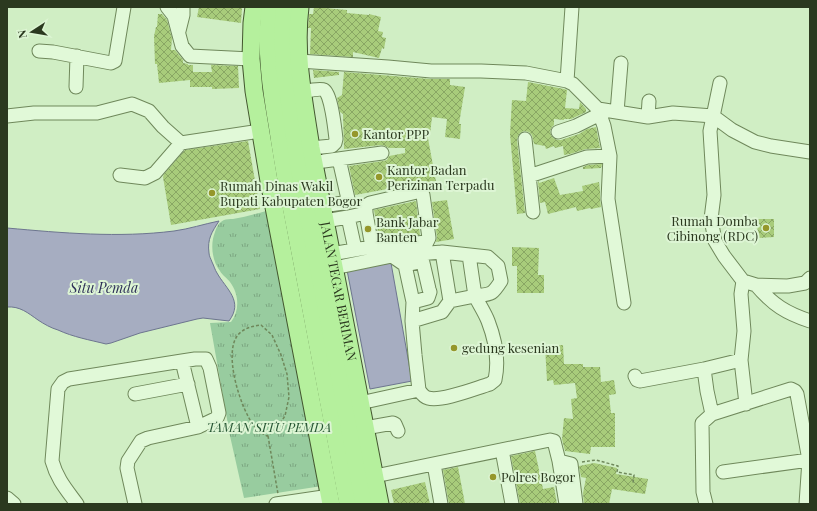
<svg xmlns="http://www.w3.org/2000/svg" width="817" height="511" viewBox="0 0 817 511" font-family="'Playfair Display',serif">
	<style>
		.park { fill: url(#park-tufts) }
		.water { fill: #a6adc1; stroke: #6d758f }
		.building { fill: url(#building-cross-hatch) }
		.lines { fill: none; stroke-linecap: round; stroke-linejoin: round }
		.minor-casing { stroke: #6f885b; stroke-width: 15 }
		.major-casing { stroke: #43562f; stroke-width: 19 }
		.path { stroke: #6f885b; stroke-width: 1.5; stroke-dasharray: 3 2; stroke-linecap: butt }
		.minor { stroke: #e1f9d8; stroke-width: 13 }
		.major { stroke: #b5f09d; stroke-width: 17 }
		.poi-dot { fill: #95972b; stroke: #ddf5d4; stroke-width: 1.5 }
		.labels { text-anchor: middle; stroke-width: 4; stroke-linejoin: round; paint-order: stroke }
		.poi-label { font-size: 13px; fill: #2b391f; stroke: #ddf5d4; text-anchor: start }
		.street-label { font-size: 13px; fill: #2b391f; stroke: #ddf5d4 }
		.park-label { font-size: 13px; font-style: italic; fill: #255532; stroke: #ddf5d4 }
		.water-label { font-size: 14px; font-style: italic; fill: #2e3058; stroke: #ddf5d4 }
	</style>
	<defs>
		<pattern id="park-tufts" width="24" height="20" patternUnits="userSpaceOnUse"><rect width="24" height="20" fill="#98cc9f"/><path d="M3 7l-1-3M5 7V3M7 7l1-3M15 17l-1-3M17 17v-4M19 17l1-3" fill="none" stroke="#7ca781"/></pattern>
		<pattern id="building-cross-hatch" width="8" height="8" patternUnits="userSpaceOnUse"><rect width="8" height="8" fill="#a8cc7b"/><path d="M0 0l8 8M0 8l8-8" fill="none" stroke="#89a764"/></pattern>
	</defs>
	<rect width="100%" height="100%" fill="#d0eec4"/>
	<path class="park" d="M266,211L322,486L244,498L230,436L210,323L231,322C240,310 239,294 230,282C227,278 222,275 220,271C212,261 210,244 215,232C216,228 219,222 224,220C226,219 230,219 233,219C244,217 255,214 266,211Z"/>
	<path class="water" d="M219,221C212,232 207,239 209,253C209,256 211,259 212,262C214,266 215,270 217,273C226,289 244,301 229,321L203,318L197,319L140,333L111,343L106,344C90,340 73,337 58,330C51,328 44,324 38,320C28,313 20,306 7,307V228C62,233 119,238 174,231C189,229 204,224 219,221Z
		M391,263L412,381L370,389L347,270Z"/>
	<path class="building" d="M199,7H242L241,23L197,17Z
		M314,7L347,10V13L369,15V14L381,17L378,31L383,32L382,37L386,38L384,49L382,48L379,58L353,52V57L310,54L311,28H308L309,14H313Z
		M158,14H162L167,20L172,38L171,50H175L183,60V63L188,64V65H193V72H212L211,65L238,66L239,88L212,89V87H190V80L159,83L157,64H155L154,36L156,27H157Z
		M313,70L339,72V75L314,78Z
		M344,72L430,79H450V85L465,87L459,124H461L460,139L445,137L447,119L432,117L430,134L427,133L437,187L428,189L424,185L417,184L393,189V188L355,195L349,166L383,161L387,160L389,156L405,153V148H389L385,146L381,145L344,149L343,114L340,112L337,98L342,95Z
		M528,82L564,89L567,90L565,108L579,109L580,102L586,109V112L571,119H564V120L554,119V125L552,127L550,131L551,135L553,138L557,140H561L579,134L587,129L596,127L600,148L586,149L570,154L564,155L563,146L555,148L554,146L546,149L545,146L534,144L532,135L529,132L524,131L520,133L518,136L517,140L525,213L517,214L510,134L512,100L526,101Z
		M248,141L260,209L171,225L163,177L164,174L185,150Z
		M602,164L601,168L583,169V167L588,165Z
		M554,178L560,195L583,191L582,186L599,182L600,191V199L601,207L591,209L590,208L577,211L576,207L548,214L545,202L540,203L538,182L539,181V183Z
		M447,200L454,239L436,242L437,237L432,202Z
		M416,201L420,235L379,238L374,210Z
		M757,219H774V237L758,238Z
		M512,247L539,248L538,275H544V293H517V266H512Z
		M563,345L564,364H583V367H600L601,382L614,380L616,394L609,395L611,413H615V447H591L590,454L565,451L562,439L564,418L573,419L571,399L577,398L575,383L554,385L553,380L547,381L545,346Z
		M535,451L543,489L554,487L557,504H520L511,456Z
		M594,463L617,468L616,474L648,479L645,494L612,489L609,504H584L583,493L586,478L581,477L579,466Z
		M458,467L465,504H449L443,470Z
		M425,482L430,504H394L391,490Z"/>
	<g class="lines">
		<defs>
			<path id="minor" d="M167,7L174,16L182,46L190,56L251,59
				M179,31L183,15V7
				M39,51L53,52L111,63L115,61L124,7
				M299,61L388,67L431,71H481L526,73L567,81L573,84L598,109L648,117L673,113L713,116L732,130L755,142L771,146L810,152
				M567,81L572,7
				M720,83L710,131L714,195L711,219L715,241L724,256L743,281L756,285L788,286L805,283L810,278
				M76,87L77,56
				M302,92C307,91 320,88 324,90C331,93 335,130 336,139L335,143L332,146L311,148
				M598,109L604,126L610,156L608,199L624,303
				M617,112L621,63
				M7,116L34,113H97L132,104L149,111L163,127L181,143
				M648,117L649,101
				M558,132L576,126L600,114
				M525,139L533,212
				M306,165L324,161L382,153
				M120,175L145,178L155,173L181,143L260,131
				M529,176L587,157L610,156
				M322,206L343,203L346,202L348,199L339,159
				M366,213C366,209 365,205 370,203L417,192H421L423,195L429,238L427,242L372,247
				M348,217L355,249
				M325,221L348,217L366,213L372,247L331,254
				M442,252L450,301
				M392,256L405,265L413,302L428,298L430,292L429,289L423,263L420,262L405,265
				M334,268L392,256L442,252L488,257L498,266L501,281C492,295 492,294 475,296C479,304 485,313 488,321C495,339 499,361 495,380L490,384C476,388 442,402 428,398C424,397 421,393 419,390L415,355L412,321L413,302
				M743,281L741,294L744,331L741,360L746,404
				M756,285C773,305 786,313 810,321
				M412,321L442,312L450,301L475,296L469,255
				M182,361L198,427
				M704,369L707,391L712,414
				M635,376L637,380L640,381L704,369L741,360
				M135,394L188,384
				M360,403L419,390
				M365,428L393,423L395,424L398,431
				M502,450L512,504
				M559,461L566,504
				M434,464L441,504
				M723,472L809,460
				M375,476L550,440L554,441L559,461L571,464L576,504
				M7,498L14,504
				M77,504C66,489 57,479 52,461L58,389L63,382L69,379L182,361L195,359H206L210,368L219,413L217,418L198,427L148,438L141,441L128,461L127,468L135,504
				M276,504L330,496
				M706,504L703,492L702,423L712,414L791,389L795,391L797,394L809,460L806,504"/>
			<g id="major">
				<path d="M254,7L252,23L251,59L254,91L269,181L331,504"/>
				<path d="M270,7C265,48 271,90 278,130C283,166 290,202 297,237C314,326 331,415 348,504"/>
				<path d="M284,7L283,36L284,65L299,167L364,504"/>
				<path id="s1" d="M300,7C294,54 304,102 311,148L380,504"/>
			</g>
		</defs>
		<use href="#minor" class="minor-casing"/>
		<use href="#major" class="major-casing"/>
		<path class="path" d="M261,325L272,335L281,355L287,374L289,397L285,416L276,429L267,436C263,434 259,431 255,427C241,411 220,347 241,332C247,327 254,326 261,325Z
			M268,436L278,494
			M582,462L596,460L618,466L617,472L634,475L633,483"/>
		<use href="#minor" class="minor"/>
		<use href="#major" class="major"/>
	</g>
	<g class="poi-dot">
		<circle cx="355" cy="134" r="4"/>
		<circle cx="379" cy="177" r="4"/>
		<circle cx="212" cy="193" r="4"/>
		<circle cx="766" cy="228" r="4"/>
		<circle cx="368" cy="229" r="4"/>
		<circle cx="454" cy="348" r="4"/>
		<circle cx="493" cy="477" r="4"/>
	</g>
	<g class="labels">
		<g class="poi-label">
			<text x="363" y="139">Kantor PPP</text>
			<text x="387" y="175">Kantor Badan<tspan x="387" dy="15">Perizinan Terpadu</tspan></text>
			<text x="220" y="191">Rumah Dinas Wakil<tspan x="220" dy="15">Bupati Kabupaten Bogor</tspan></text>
			<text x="758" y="226" text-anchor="end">Rumah Domba<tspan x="758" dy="15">Cibinong (RDC)</tspan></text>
			<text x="376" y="227">Bank Jabar<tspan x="376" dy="15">Banten</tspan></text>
			<text x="462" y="353">gedung kesenian</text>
			<text x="501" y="482">Polres Bogor</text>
		</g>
		<g class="street-label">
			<text dy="5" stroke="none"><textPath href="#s1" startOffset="288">JALAN TEGAR BERIMAN</textPath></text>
		</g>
		<g class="park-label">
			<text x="269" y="432">TAMAN SITU PEMDA</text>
		</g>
		<g class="water-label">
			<text x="104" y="293">Situ Pemda</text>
		</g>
	</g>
	<rect width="817" height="511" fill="none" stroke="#2b391f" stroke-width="16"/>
	<g transform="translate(32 32) rotate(258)" stroke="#ddf5d4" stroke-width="3" paint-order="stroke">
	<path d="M0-3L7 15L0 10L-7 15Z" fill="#2b391f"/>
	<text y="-6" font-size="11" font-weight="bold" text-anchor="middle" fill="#2b391f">N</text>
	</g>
</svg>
